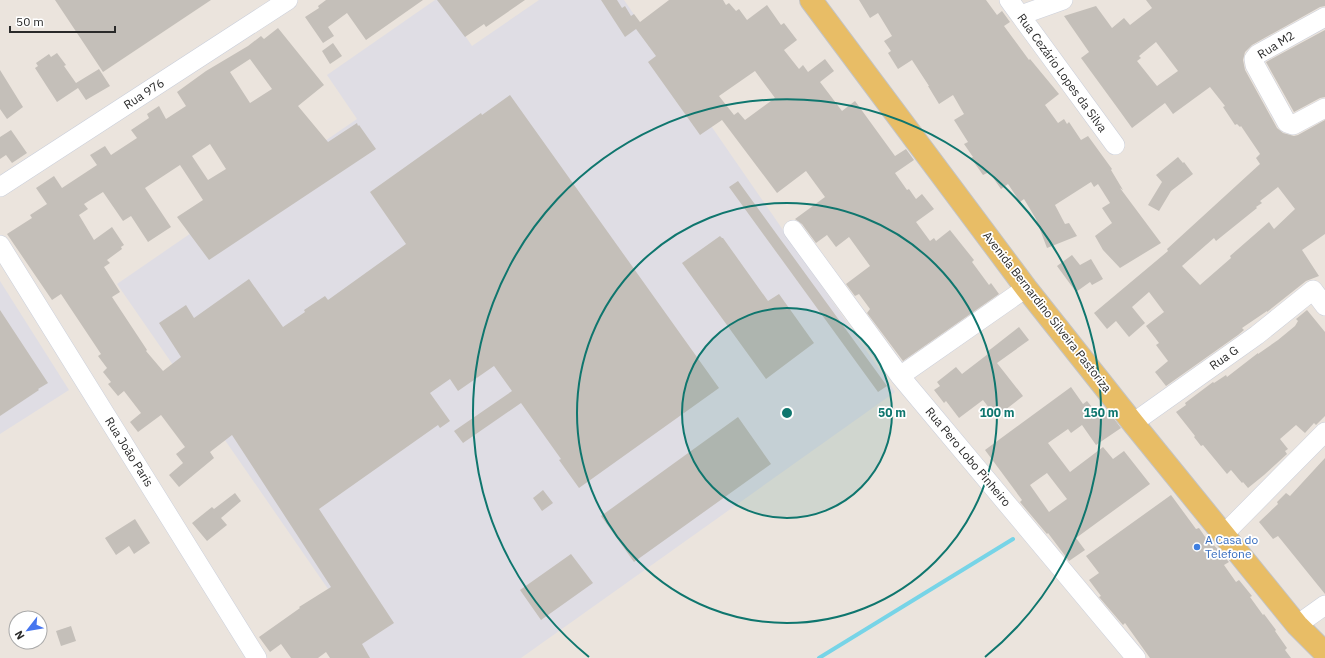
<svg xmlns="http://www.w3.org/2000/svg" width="1325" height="658" viewBox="0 0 1325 658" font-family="'IBM Plex Sans',sans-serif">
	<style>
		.industrial { fill: #dfdde4 }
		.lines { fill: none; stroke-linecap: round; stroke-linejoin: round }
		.stream { stroke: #77d4e7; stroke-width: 4 }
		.building { fill: #c4bfb9; fill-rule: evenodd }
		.minor-casing { stroke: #ccd0db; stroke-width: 20 }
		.major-casing { stroke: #c3c3c3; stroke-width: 24 }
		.minor { stroke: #fff; stroke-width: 19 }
		.major { stroke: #e8bd66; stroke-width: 22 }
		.ring { fill: none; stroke: #0f766e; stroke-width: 2 }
		.shop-dot { fill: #3f7fe0; stroke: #fff; stroke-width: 1.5 }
		.labels { text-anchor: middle; stroke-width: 3.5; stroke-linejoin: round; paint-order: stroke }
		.street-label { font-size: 12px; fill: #2a2a2a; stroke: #fff }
		.shop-label { font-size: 12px; fill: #366cbe; stroke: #fff; text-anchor: start }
		.centre { fill: #0f766e; stroke: #fff; stroke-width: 2 }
		.ring-label { font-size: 12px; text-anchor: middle; font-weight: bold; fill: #0f766e; stroke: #fff; stroke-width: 3.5; stroke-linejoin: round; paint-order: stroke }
	</style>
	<rect width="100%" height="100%" fill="#ebe4dd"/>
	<path class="industrial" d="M435,0H441L472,46L539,0H624L895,392L521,658H343L364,641L117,284L357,119L327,75Z
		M0,281L69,390L0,434Z"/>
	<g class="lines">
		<path class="stream" d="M819,658L1013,539"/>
	</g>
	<path class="building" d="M55,0H211L103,72Z
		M326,0H423L366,40L347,13L328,27L334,36L323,43L305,17L319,8L318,6Z
		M437,0H525L486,27L484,24L465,37Z
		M601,0H617L622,8L625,6L631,16L634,14L640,22L669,0H723L726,5L729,3L736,11L739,9L747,20L767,5L781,25L784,23L797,40L784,50L799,69L803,65L808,72L825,59L834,71L820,82L842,111L855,101L895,156L906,149L914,160L895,173L907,190L909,189L916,199L922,194L934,209L916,222L930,241L934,238L936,241L950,230L974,260L972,262L989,285L991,283L999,294L903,361L867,313L870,309L859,294L855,296L846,284L870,266L849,237L836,247L827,235L816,243L802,224L795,219L825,197L806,171L777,193L722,120L700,135L648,62L656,56L636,29L625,37ZM755,71L775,98L745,120L738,112L734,115L719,96Z
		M859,0H986L997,15L1002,11L1010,22L1004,26L1029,60L1030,59L1059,94L1045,105L1058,123L1064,119L1067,124L1069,122L1081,140L1088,136L1112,169L1111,170L1123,190L1120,188L1161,243L1120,268L1103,250L1095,236L1112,223L1102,208L1110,203L1098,184L1094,187L1091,182L1055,205L1065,224L1069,223L1077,236L1047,248L1036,219L1024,199L1020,202L1008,184L1001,189L989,172L983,175L971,158L973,157L964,144L968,142L954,120L964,114L953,95L939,104L928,86H929L912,60L898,69L888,53L891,51L884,41L892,36L878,13L870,18Z
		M1146,0H1325V6L1320,7L1252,45L1245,52L1243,60L1245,70L1277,128L1283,133L1294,136L1298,135L1325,120V234L1302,250L1319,276L1306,281L1267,312V311L1242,328L1244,330L1238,335L1166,386L1155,372L1168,361L1156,345L1159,343L1146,326L1164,312L1149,292L1132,307L1145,323L1129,337L1116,321L1107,329L1094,313L1168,251L1167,249L1260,164L1256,158L1260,154L1241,126L1240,127L1237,124L1235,125L1223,107L1225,106L1210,87L1173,114L1165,103L1132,128L1119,110L1081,58L1089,52L1064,16L1096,6L1112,28L1124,18L1130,25L1152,8ZM1156,42L1178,71L1157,86L1137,61L1141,58L1139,56ZM1278,187L1295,209L1274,229L1269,222L1230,256L1231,258L1200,285L1182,266L1214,238L1216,241L1257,208L1256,207L1262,203L1260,201Z
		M278,28L324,85L298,106L328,142L357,123L358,126L359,125L376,149L209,260L177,217L203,200L180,165L145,188L171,227L148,242L131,216L123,221L103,192L84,204L88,209L79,215L94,240L112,227L124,245L121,247L122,249L107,260L110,263L104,267L120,292L112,297L147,350L146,351L163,371L181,357L159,323L186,305L194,318L249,279L283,327L305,312L304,310L325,296L328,300L406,244L370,192L481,113L482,115L510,95L719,388L579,488L559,460L561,459L521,403L463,443L454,431L512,391L494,366L458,391L450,379L430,393L450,421L440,428L438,425L319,509L394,623L362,644L370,658H330L326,652L318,658H291L281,644L270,652L259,637L300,608L299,607L331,587L232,435L210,452L214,458L179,487L169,475L183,463L176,454L185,447L161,415L138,432L130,422L141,413L124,391L118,396L108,384L111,382L103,372L107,368L98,356L101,354L61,294L52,300L7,234L32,218L30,215L47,204L36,188L54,176L62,188L97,165L90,155L105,146L111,155L137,138L131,130L149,118L147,114L159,106L166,119L186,106L177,92L206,71L248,46L261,36L264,39ZM250,59L272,89L250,103L230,72ZM210,144L226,169L208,180L192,156Z
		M1325,30V97L1320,98L1294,112L1266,62Z
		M333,43L342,56L330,64L322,51Z
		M57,53L66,65L64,66L76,83L99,69L110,86L86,100L78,88L57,102L35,68L38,66L36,63L49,54L51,57Z
		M0,70L23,107L7,119L0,109Z
		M11,130L27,153L12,163L6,155L0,159V137Z
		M1178,157L1183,163L1184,162L1193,174L1171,191L1159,211L1148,205L1162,182L1156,175Z
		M738,181L887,386L878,392L729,187Z
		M720,236L722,238H723L768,301L779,294L814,343L766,379L682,263Z
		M1072,255L1080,265L1091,259L1103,279L1092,285L1090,282L1076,292L1057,266Z
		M0,310L48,383L38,389L39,390L0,416Z
		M1307,310L1325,332V416L1316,425L1314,423L1305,433L1296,425L1280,439L1288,449L1285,451L1287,454L1264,475L1248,488L1243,482L1242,483L1231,470L1227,474L1203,445L1201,446L1194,437L1195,436L1176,412L1186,405L1185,403L1213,382L1214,383L1226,375L1227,377L1258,353V354L1278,340L1295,326L1298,321L1296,319Z
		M1019,327L1029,340L997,363L1023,396L996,417L983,400L959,418L946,401L944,403L934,390L940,386L937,382L956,367L962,374L988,354L987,352Z
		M1071,387L1083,404L1087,401L1100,417L1108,411L1121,428L1096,445L1082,425L1071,433L1068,429L1048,443L1070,472L1103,447L1113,459L1124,451L1150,484L1076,538L1085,550L1069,561L1048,533L1047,534L1020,502L1022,500L985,450ZM1047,473L1067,499L1049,512L1030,485Z
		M738,417L771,464L634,562L601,516Z
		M1325,458V594L1278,536L1273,539L1259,522L1278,504L1277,502L1286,493L1290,496Z
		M543,490L553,503L542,511L533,498Z
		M235,493L241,501L221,518L227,525L207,541L192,523L212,507L214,509Z
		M1171,495L1196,529L1199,528L1210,544L1212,543L1229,562L1224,565L1236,582L1239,580L1252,596L1250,597L1263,615L1264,614L1276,630L1275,631L1287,648L1285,650L1291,658H1150L1125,623L1123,625L1099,597L1101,596L1089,580L1099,573L1086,556Z
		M135,519L150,543L134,554L129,546L116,555L105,538Z
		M571,554L593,583L541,620L520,590Z
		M71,626L76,641L61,646L56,631Z"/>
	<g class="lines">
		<defs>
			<path id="minor" d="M1009,0L1115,145
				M1021,15L1063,0
				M1325,17L1258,54L1254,59L1255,65L1287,123L1293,125L1325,108
				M0,187L288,0
				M793,230L900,376L1136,658
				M0,245L257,658
				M900,376L1026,288
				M1133,423L1257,335L1313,290L1325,306
				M1224,534L1325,432
				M1297,625L1325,605"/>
			<path id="major" d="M811,0L1026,288L1133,423L1297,625L1325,653"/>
		</defs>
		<use href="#minor" class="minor-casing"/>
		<use href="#major" class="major-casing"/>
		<use href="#minor" class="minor"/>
		<use href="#major" class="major"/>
	</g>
	<circle cx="787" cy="413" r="105" fill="#0f766e" fill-opacity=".12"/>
	<g class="ring">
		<circle cx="787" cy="413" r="105"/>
		<circle cx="787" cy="413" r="210"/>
		<path d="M589 657A314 314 0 1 1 985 657"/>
	</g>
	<circle class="shop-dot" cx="1197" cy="547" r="4"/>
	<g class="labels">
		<g class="street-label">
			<text transform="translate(1276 45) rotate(-32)" y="4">Rua M2</text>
			<text transform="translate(1062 73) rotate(54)" y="4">Rua Cezário Lopes da Silva</text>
			<text transform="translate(144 94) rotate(-33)" y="4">Rua 976</text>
			<text transform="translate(1047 312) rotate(52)" y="4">Avenida Bernardino Silveira Pastoriza</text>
			<text transform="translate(1224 358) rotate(-35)" y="4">Rua G</text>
			<text transform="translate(129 452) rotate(58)" y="4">Rua João Paris</text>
			<text transform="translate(968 457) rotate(50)" y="4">Rua Pero Lobo Pinheiro</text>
		</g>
		<g class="shop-label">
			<text x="1205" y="544">A Casa do<tspan x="1205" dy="14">Telefone</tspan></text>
		</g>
	</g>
	<circle cx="787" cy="413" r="6" class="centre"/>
	<g class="ring-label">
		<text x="892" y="417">50 m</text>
		<text x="997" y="417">100 m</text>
		<text x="1101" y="417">150 m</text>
	</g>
	<g transform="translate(28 630) rotate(239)"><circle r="19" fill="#ffffff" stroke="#aaaaaa"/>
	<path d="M0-3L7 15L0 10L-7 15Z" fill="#4776ef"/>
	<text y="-6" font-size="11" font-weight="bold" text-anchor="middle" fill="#2a2a2a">N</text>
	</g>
	<path d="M10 26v6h105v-6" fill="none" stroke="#2a2a2a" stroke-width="2"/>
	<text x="16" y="26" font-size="12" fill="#2a2a2a" stroke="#ffffff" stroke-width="3" paint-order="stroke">50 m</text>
</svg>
